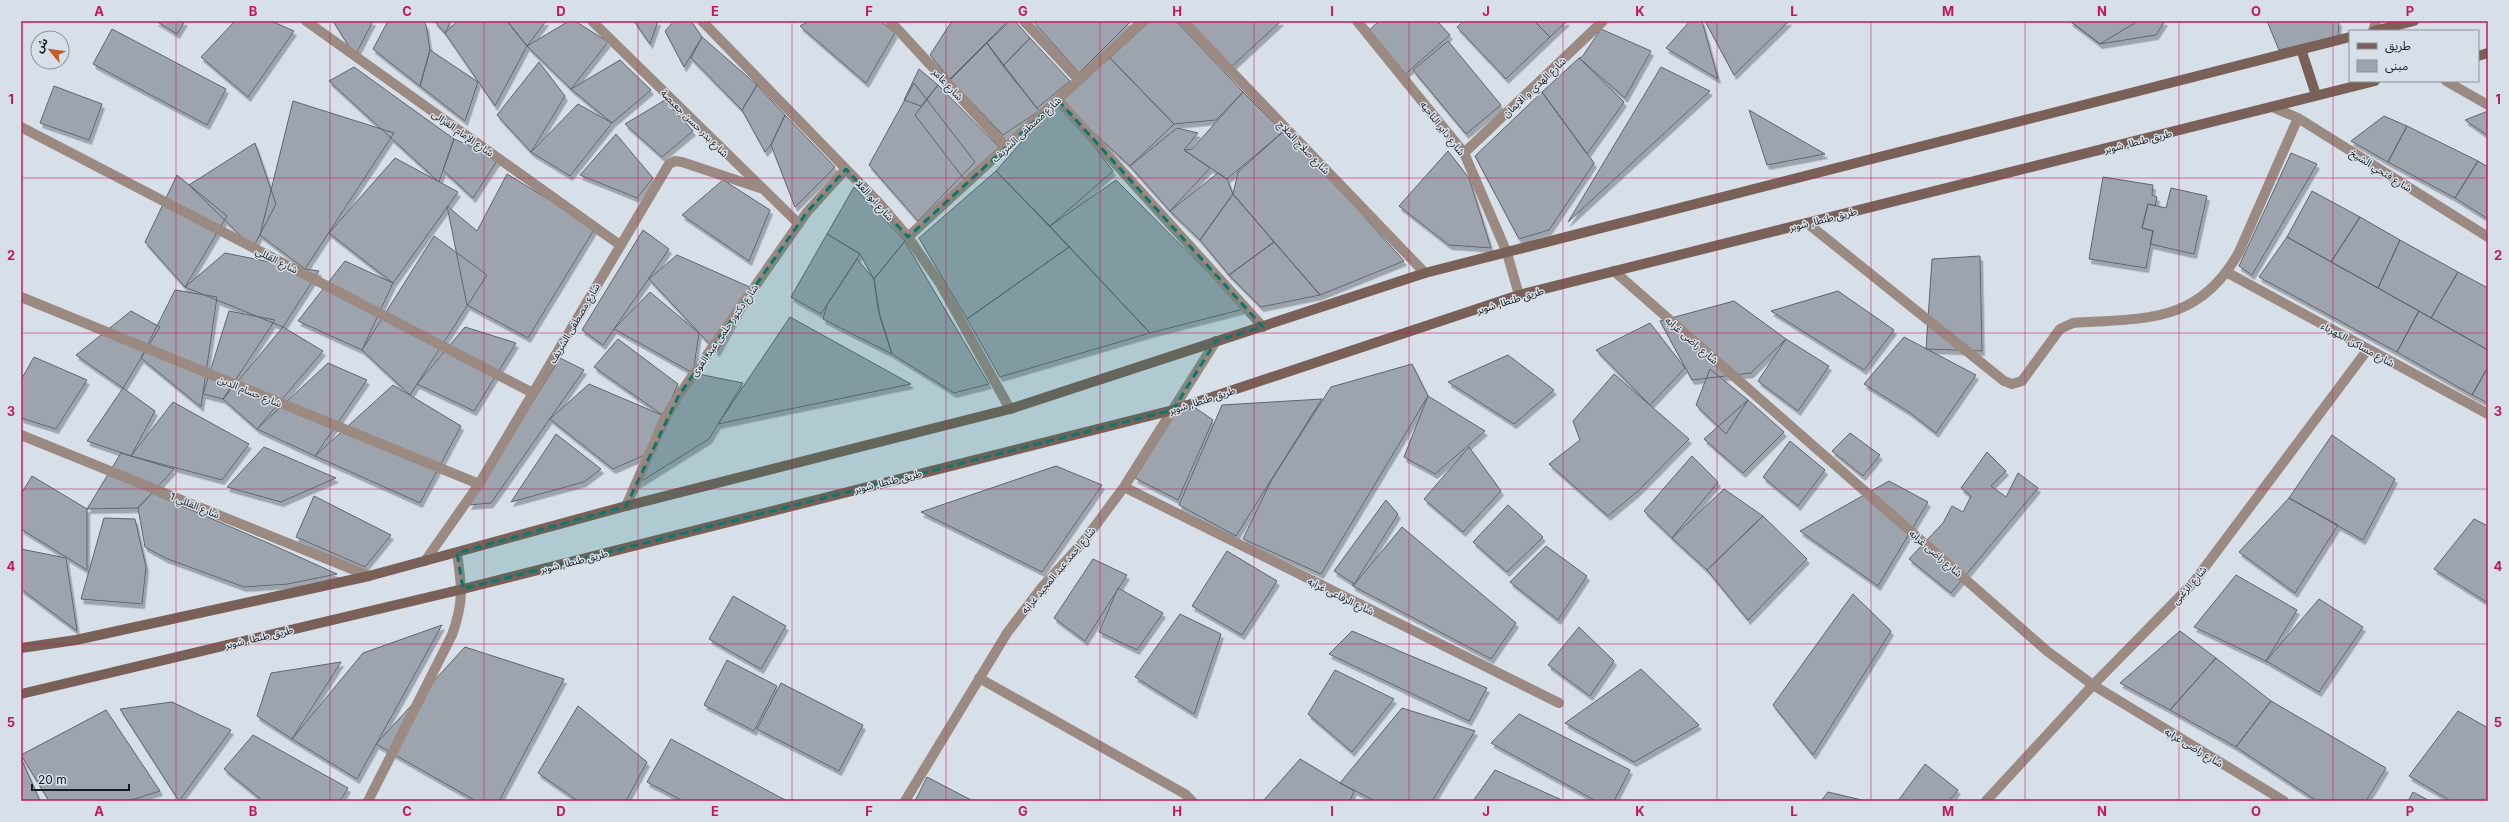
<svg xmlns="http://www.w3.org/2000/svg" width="2509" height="822" viewBox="0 0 2509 822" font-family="Inter,'Noto Sans Arabic',sans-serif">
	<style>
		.building { fill: #9da4ae; stroke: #5e656e; filter: url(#shadow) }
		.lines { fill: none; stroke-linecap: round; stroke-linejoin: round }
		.street { stroke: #9b8a82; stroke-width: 10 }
		.secondary { stroke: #7a6157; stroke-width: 10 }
		.marked { fill: #0f766e; fill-opacity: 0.2; stroke: #0f766e; stroke-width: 3; stroke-dasharray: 8 5; stroke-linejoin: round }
		.grid { fill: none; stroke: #c2185b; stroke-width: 1; stroke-opacity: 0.55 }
		.labels { text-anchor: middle; stroke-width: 3; stroke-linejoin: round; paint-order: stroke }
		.street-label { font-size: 10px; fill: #181b1e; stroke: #d7dfe9 }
		.neatline { fill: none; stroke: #c2185b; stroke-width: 1.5 }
		.grid-label { font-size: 13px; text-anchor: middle; font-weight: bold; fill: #c2185b }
	</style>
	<defs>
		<filter id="shadow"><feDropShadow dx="2.5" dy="4.5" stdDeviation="0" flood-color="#0004"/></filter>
	</defs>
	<rect width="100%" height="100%" fill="#d7dfe9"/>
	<path class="building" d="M156,21H185L177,34Z
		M235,21H271L294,31L248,97L201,57Z
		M333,21H373L355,56Z
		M388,21H423L426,25L430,50L420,86L373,49Z
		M434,21H451L445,33Z
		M458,21H507L527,46L495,106L445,33Z
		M507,21H546L527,46Z
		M569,21H575L608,42L571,89L527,46Z
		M634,21H658L650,44Z
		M674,21H691L702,37L684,67L665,31Z
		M809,21H881L895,33L866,83L800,26Z
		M952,21H1008L950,79L930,55Z
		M1010,21H1015L1030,38L1003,66L987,43Z
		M1033,21H1131L1079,73Z
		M1150,21H1176L1243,92L1216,120L1174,124L1110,58Z
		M1189,21H1281L1229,69Z
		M1379,21H1437L1450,35L1402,77L1366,33Z
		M1464,21H1534L1550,37L1506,79L1457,27Z
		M1534,21H1567L1550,37Z
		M1690,21H1702L1718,79L1666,48Z
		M1705,21H1789L1734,75Z
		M2070,21H2138L2100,44Z
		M2070,21H2165L2156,35L2100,44Z
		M2267,21H2339L2338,36L2279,50Z
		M112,29L226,89L207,125L93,64Z
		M1601,29L1651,51L1625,98L1579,58L1582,57Z
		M702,37L757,85L742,110L691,58Z
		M1030,38L1070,81L1037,108L1003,66Z
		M1448,41L1501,105L1466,134L1413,70Z
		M987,43L1039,111L1003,135L950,80Z
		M430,50L478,82L465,121L420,86Z
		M1110,58L1174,124L1130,166L1058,100Z
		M1579,58L1624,102L1587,154L1542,92Z
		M620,60L651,90L612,123L571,89Z
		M539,62L565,96L531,152L497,115Z
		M354,67L454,139L439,182L329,81Z
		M1661,67L1710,91L1568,222Z
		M919,69L938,85L921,106L904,100Z
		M914,83L975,162L918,221L869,165Z
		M757,85L785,115L771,145L765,152L742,110Z
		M938,85L999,147L964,179L915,115Z
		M54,86L102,104L89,140L40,123Z
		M1243,92L1283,132L1227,179L1184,150L1192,149Z
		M1542,92L1594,163L1549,230L1519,239L1475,156Z
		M665,100L693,131L662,157L625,124Z
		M1058,100L1113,171L1050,226L996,171Z
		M293,101L394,133L305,269L260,235Z
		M578,104L612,123L570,176L531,152Z
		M1749,110L1825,154L1767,165Z
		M2488,111V136L2465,120Z
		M785,115L835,167L795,207L771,145Z
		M2384,116L2407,126L2388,162L2351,141Z
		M2407,126L2478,161L2455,198L2388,162Z
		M1177,128L1198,133L1184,150L1210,168L1170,211L1130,166Z
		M1286,129L1404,261L1320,295L1233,194L1238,172Z
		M616,134L653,178L637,198L580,175Z
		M454,139L499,158L473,198L443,170Z
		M255,143L276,204L253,248L189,185Z
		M1448,151L1469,178L1491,248L1449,245L1399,206Z
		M2291,153L2317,164L2252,275L2239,266Z
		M395,158L458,192L393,283L329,233Z
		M2478,161L2488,167V219L2455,198Z
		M996,171L1069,247L967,319L919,238Z
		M1218,173L1227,179L1233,194L1200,240L1170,211Z
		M507,174L595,228L528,338L467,305L447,206L477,231Z
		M177,175L227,216L185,287L145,242Z
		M2103,177L2153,185L2152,195L2157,197L2155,206L2148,204L2142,228L2153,231L2146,268L2089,259Z
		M723,180L770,210L749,261L682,215Z
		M1116,180L1244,309L1150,333L1050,226Z
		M854,187L905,241L874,279L860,254L827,234Z
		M2171,188L2207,196L2194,254L2150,244L2153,231L2142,228L2148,204L2166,208Z
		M2312,191L2360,217L2331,262L2287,237Z
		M1233,194L1274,242L1229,275L1200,240Z
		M2360,217L2400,240L2378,288L2331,262Z
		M643,230L669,249L603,345L582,330Z
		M827,234L860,254L821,314L791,297Z
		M434,236L487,275L410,395L362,350Z
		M2287,237L2419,311L2397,352L2259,277Z
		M2400,240L2458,272L2431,318L2378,288Z
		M905,241L908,247L989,384L954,393L892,354L878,309L874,279Z
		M1274,242L1320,295L1261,307L1229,275Z
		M1069,247L1150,333L1000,377L967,319Z
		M225,253L305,269L319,271L283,327L185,287Z
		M677,255L752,288L717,352L649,279Z
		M1980,256L1982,351L1926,349L1932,259Z
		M857,259L874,279L880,317L892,354L823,319L827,305Z
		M345,261L393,283L362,350L298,321Z
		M2458,272L2488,288V350L2431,318Z
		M175,290L217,297L201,407L141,358Z
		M1838,291L1894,330L1864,370L1771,311Z
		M650,292L699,333L693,373L614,329Z
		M1734,301L1786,339L1751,373L1692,380L1660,321Z
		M131,311L160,327L123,388L76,355Z
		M229,311L275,320L223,399L203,394Z
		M2419,311L2488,350V367L2472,395L2397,352Z
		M790,317L911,384L718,424Z
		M1650,323L1685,368L1650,405L1596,350Z
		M283,327L323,351L257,429L223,399Z
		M465,327L516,343L474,411L417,384Z
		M1904,337L1976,375L1936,433L1909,412L1864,384Z
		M618,339L678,384L664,416L594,367Z
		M1786,339L1829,366L1798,411L1758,381Z
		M1508,355L1554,390L1514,424L1448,382Z
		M34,357L87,380L56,429L21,418V380Z
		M560,358L584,370L491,503L469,505Z
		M328,363L367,380L315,456L257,429Z
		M1412,364L1428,396L1321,574L1243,539L1272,479L1331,387Z
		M2488,367V403L2472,395Z
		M1710,369L1748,400L1726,434L1696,405Z
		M693,373L743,383L709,439L637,484Z
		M1614,374L1689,439L1638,491L1608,516L1549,464L1580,440L1573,421Z
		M589,384L664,416L656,450L613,469L550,419Z
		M393,385L461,426L420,503L315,456Z
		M123,388L155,411L131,456L87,441Z
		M1428,396L1485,431L1435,474L1404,457Z
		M1322,399L1236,536L1179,505L1222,405Z
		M1184,400L1213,420L1178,500L1135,478Z
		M1748,400L1784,432L1743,473L1704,439Z
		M173,402L249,444L222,480L131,456Z
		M1850,433L1880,455L1863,476L1832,451Z
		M556,434L601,469L584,482L511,502Z
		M2332,435L2395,479L2363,540L2289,498Z
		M1790,441L1825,470L1798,506L1763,477Z
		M264,447L336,478L281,502L227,487Z
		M1469,447L1501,491L1463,532L1424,499Z
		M1987,452L2006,471L1991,486L2006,497L2018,473L2038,488L1951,593L1909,559L1943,523L1952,506L1963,512L1971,496L1961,488Z
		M121,453L174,469L138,508L87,509Z
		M1692,456L1718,482L1672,538L1644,511Z
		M1056,466L1102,485L1042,572L921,512Z
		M32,476L87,509V570L21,529V494Z
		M1889,481L1928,502L1878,586L1800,531Z
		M1724,489L1763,516L1707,570L1672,538Z
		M152,493L275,546L337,574L288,584L244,587L165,558L145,547L138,508Z
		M314,496L391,535L365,567L296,537Z
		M2289,498L2338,525L2295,593L2239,552Z
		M1386,500L1398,514L1353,586V583L1334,571Z
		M1508,505L1543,537L1507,572L1473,542Z
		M1763,516L1807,559L1748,620L1707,570Z
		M104,518L135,519L146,567L142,604L81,599Z
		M2474,519L2488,526V603L2434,569Z
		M1402,527L1516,623L1491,659L1353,586Z
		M1546,546L1587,576L1558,620L1510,582Z
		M21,549L66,558L77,631L21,589Z
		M1227,551L1277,581L1242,635L1192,606Z
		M1093,559L1127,575L1085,641L1054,618Z
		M2236,575L2297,610L2266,661L2194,627Z
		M1118,588L1163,613L1137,650L1099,632Z
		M1853,594L1891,631L1813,755L1773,705Z
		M733,596L786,626L761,669L709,639Z
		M2319,599L2363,627L2319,692L2266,661Z
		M1180,614L1221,634L1194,714L1135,677Z
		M442,625L357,779L292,739L363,653Z
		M1579,627L1614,661L1590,696L1548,665Z
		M1352,631L1487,688L1469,721L1329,654Z
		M2180,631L2216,658L2170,710L2120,683Z
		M465,647L564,679L499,801H476L376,744Z
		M2216,658L2271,701L2236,747L2170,710Z
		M727,660L777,686L754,731L704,705Z
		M341,662L292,739L257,716L271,673Z
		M1641,669L1699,725L1634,762L1565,723Z
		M1335,670L1394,699L1352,752L1308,714Z
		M781,683L863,725L839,771L757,729Z
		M2271,701L2386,768L2366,801H2317L2236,747Z
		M172,702L231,730L179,801L120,709Z
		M578,706L647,762L626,801H578L538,773Z
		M1402,708L1475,731L1432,801H1375L1340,783Z
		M106,710L160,791L128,801H49L21,755Z
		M2458,711L2488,728V801H2451L2409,776Z
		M1519,714L1630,770L1614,801H1596L1491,743Z
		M253,735L348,788L340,801H263L224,769Z
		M671,739L787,801H683L647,782Z
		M21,758L40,801H21Z
		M1300,759L1354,791L1350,801H1263Z
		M1925,764L1958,790L1949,801H1898Z
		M1495,770L1564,801H1473Z
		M927,777L973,801H915Z
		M1828,792L1866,801H1821Z
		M2413,792L2430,801H2408Z"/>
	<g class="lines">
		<path class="street" d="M306,21L620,245
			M592,21L799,224
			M702,21L879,203L908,237L941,285L1010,409
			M890,21L1006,147
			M1024,21L1079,80
			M1183,21L1425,273
			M1357,21L1464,153L1507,253L1519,295
			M2373,31L2376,21
			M2446,81L2488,105
			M1058,100L1263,327
			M2272,107L2298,118L2488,237
			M21,127L533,393
			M1464,153L1603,21
			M1807,223L2004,381L2012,384L2022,381L2060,329L2073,323C2146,318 2199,324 2239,252L2298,118
			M908,237L1143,21
			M1614,271L2047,651L2093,685L2284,801
			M2228,273L2488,414
			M21,297L479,484
			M21,435L369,576
			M1124,487L1559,703
			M626,506L665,418L679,395L807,212L846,169
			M425,561L479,484L669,164L675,161L682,162L760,188
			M979,678L1185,794L1192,801
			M368,801L452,635C464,602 462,587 457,553
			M905,801L1007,633L1042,587L1084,541L1124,487L1216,341
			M1986,801L2093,685L2193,583L2368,349"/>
		<path class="secondary" d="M2374,31L2414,21
			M2301,49L2316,95
			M2478,56L2488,53
			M21,648L76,640L369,576L626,506L1010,409L1425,273L2350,37
			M21,694L463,589L1173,410L1519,295L2375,81"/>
	</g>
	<path class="marked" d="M1058,100L1263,327L1216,341L1173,410L463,589L457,553L626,506L679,395L807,212L846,169L908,237Z"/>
	<path class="grid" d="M176,21V801M330,21V801M484,21V801M638,21V801M792,21V801M946,21V801M1100,21V801M1254,21V801M1409,21V801M1563,21V801M1717,21V801M1871,21V801M2025,21V801M2179,21V801M2333,21V801M21,178H2488M21,333H2488M21,489H2488M21,644H2488"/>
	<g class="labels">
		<g class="street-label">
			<text transform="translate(948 84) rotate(47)" y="4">شارع عامر</text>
			<text transform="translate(1534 87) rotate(-43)" y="4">شارع الهدي و الايمان</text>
			<text transform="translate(695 123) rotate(45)" y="4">شارع بدر حسن جعيصة</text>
			<text transform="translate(1443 128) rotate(52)" y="4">شارع داير الناحيه</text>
			<text transform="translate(1026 129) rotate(-43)" y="4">شارع مصطفى الشريف</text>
			<text transform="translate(463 133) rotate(35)" y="4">شارع الإمام الغزالى</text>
			<text transform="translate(2138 141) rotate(-14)" y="4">طريق طنطا, شوبر</text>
			<text transform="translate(1304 147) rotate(46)" y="4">شارع صلاح الملاح</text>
			<text transform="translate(2381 170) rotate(32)" y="4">شارع فتحي الشيخ</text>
			<text transform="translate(875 200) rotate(48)" y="4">شارع ابو العلا</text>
			<text transform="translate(1823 219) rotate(-14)" y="4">طريق طنطا, شوبر</text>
			<text transform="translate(277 260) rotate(27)" y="4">شارع القللي</text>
			<text transform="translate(1510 300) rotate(-17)" y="4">طريق طنطا, شوبر</text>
			<text transform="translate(574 323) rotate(-60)" y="4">شارع مصطفى الشريف</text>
			<text transform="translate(724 330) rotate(-55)" y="4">شارع دكتور حلمى عبد القوى</text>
			<text transform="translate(1692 340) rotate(41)" y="4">شارع راضى غرابه</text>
			<text transform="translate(2358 344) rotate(29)" y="4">شارع مساكن الكهرباء</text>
			<text transform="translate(250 391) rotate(22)" y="4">شارع حسام الدين</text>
			<text transform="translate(1202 400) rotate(-18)" y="4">طريق طنطا, شوبر</text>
			<text transform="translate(888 481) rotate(-14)" y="4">طريق طنطا, شوبر</text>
			<text transform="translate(195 505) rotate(22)" y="4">شارع القللي 1</text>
			<text transform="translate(1936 553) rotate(41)" y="4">شارع راضى غرابه</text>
			<text transform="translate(574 561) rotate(-14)" y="4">طريق طنطا, شوبر</text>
			<text transform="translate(1058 570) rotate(-50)" y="4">شارع احمد عبد المجيد غرابه</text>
			<text transform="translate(2189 585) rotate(-49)" y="4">شارع الزغبى</text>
			<text transform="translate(1341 596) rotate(26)" y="4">شارع الرفاعى غرابه</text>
			<text transform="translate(259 637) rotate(-13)" y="4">طريق طنطا, شوبر</text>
			<text transform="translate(2194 747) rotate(31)" y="4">شارع راضى غرابه</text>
		</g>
	</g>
	<rect width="2509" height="822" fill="none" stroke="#d7dfe9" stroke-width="44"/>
	<rect x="2349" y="30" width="130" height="52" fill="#d7dfe9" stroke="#8b9198"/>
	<rect x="2357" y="43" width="20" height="6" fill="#7a6157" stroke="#8b9198"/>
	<text x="2385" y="50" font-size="12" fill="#181b1e">طريق</text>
	<rect x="2357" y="60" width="20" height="12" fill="#9da4ae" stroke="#8b9198"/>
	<text x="2385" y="70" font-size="12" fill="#181b1e">مبنى</text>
	<g transform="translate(50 50) rotate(299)"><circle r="19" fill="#d7dfe9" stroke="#8b9198"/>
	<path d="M0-3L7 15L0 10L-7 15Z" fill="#c25e2a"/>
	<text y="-6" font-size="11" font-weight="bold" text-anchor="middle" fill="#181b1e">ش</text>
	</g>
	<path d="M32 784v6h97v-6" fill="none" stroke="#181b1e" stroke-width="2"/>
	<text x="38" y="784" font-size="12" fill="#181b1e" stroke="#d7dfe9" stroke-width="3" paint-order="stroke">20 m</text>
	<rect x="22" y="22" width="2465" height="778" class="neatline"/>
	<g class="grid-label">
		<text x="99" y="16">A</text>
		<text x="253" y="16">B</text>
		<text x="407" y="16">C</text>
		<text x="561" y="16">D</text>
		<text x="715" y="16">E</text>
		<text x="869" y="16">F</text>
		<text x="1023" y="16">G</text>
		<text x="1177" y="16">H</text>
		<text x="1332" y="16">I</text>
		<text x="1486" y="16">J</text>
		<text x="1640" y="16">K</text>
		<text x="1794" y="16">L</text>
		<text x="1948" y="16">M</text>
		<text x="2102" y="16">N</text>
		<text x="2256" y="16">O</text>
		<text x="2410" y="16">P</text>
		<text x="11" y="104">1</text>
		<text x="2498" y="104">1</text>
		<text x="11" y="260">2</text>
		<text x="2498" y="260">2</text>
		<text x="11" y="416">3</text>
		<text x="2498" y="416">3</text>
		<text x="11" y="571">4</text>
		<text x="2498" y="571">4</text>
		<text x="11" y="727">5</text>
		<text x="2498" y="727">5</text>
		<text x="99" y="816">A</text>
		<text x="253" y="816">B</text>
		<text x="407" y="816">C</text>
		<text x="561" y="816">D</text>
		<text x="715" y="816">E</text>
		<text x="869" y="816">F</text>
		<text x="1023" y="816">G</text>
		<text x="1177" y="816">H</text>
		<text x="1332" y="816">I</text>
		<text x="1486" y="816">J</text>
		<text x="1640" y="816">K</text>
		<text x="1794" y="816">L</text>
		<text x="1948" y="816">M</text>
		<text x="2102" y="816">N</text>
		<text x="2256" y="816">O</text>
		<text x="2410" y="816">P</text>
	</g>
</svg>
